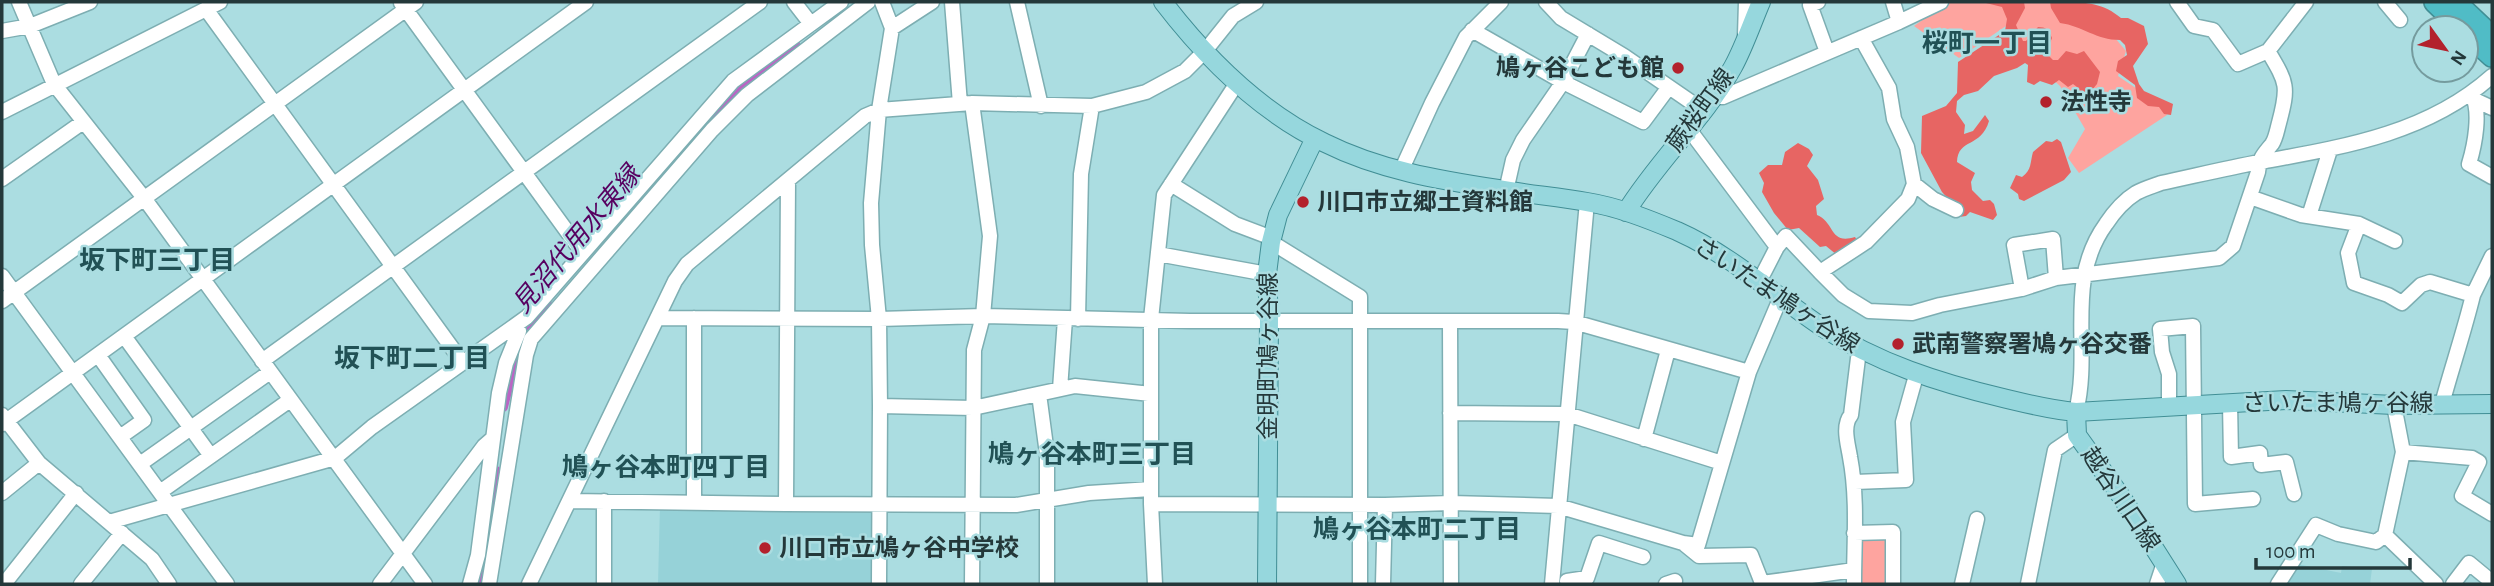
<svg xmlns="http://www.w3.org/2000/svg" width="2494" height="586" viewBox="0 0 2494 586" font-family="'Alegreya Sans','Noto Sans JP',sans-serif">
	<style>
		.built { fill: #96d2d8 }
		.green { fill: #fea49f }
		.forest { fill: #e76563 }
		.lines { fill: none; stroke-linecap: round; stroke-linejoin: round }
		.canal { stroke: #ba65c4; stroke-width: 10 }
		.minor-casing { stroke: #7daeb2; stroke-width: 17 }
		.major-casing { stroke: #418e95; stroke-width: 20 }
		.highway-casing { stroke: #418e95; stroke-width: 24 }
		.minor { stroke: #fff; stroke-width: 14 }
		.major { stroke: #96d7dd; stroke-width: 18 }
		.highway { stroke: #50bcc6; stroke-width: 21 }
		.poi-dot { fill: #b3212c; stroke: #abdde1; stroke-width: 2.5 }
		.labels { text-anchor: middle; stroke-width: 5; stroke-linejoin: round; paint-order: stroke }
		.poi-label { font-size: 24px; font-weight: bold; fill: #24383a; stroke: #abdde1; text-anchor: start }
		.street-label { font-size: 24px; fill: #24383a; stroke: #abdde1 }
		.neighbourhood-label { font-size: 26px; font-weight: bold; fill: #215155; stroke: #abdde1 }
		.water-label { font-size: 26px; font-style: italic; fill: #570060; stroke: #abdde1 }
	</style>
	<rect width="100%" height="100%" fill="#abdde1"/>
	<path class="built" d="M660,506L869,511L872,512L871,584H658Z
		M2297,564L2341,573L2342,566L2372,569L2370,584H2284Z"/>
	<path class="green" d="M1947,2H2065L2110,32L2126,51L2118,76L2161,105L2167,115L2079,173L2068,158L2085,129L2060,86L2027,56L2006,26L1959,58L1914,26Z
		M1887,535L1889,584H1859V541L1864,536Z"/>
	<path class="forest" d="M1982,2H2024L2025,8L2016,25L2023,41H2026L2038,27C2046,27 2049,30 2052,38L2046,53L2053,60H2058L2066,51L2077,54L2084,51L2100,72L2097,84L2092,90L2094,96L2090,100L2075,93L2077,87L2073,84L2068,87L2059,80L2052,85L2040,81L2034,85L2027,82L2028,65L2025,63L2017,68L1994,76L1978,91L1964,95L1957,101L1956,112L1965,125L1964,134L1973,131L1985,115L1989,121C1981,148 1958,138 1957,162L1975,173L1971,182L1972,190L1983,201L1990,200L1994,204L1997,215L1993,220L1970,212L1966,216L1959,217L1951,212L1952,203L1942,192L1921,153L1922,116L1946,106L1957,93L1958,62L2005,31L2007,19L2002,7Z
		M2050,2C2078,2 2100,0 2121,18H2128L2144,26L2148,44L2133,66L2139,84L2144,91L2173,104L2171,115L2164,114L2159,107L2148,106L2137,98L2135,85L2116,71L2118,61L2127,55L2125,45L2120,40C2096,40 2083,26 2060,23L2051,8Z
		M2057,139L2061,142L2071,172L2064,180L2024,201L2019,199L2018,194L2010,188L2016,175L2022,177C2032,170 2030,162 2033,152L2046,141L2052,142Z
		M1798,143L1809,149L1813,155L1807,166L1818,180L1824,199L1816,206L1817,215C1835,222 1829,245 1855,237L1858,242L1837,255L1826,246L1820,247L1799,228L1788,230L1774,213L1762,192L1764,183L1759,173L1768,165H1782L1785,152Z"/>
	<g class="lines">
		<path class="canal" d="M710,118L759,72L795,44
			M503,407C513,367 521,337 547,304
			M478,584L490,526L496,471"/>
		<defs>
			<path id="minor" d="M19,2L54,84L144,198L425,584
				M794,2L811,24
				M952,2L960,104
				M1017,2L1041,106
				M1546,2L1561,18L1624,56L1704,111
				M1818,2L1810,5L1827,52
				M1893,2L1899,22
				M2177,2L2194,26L2213,30L2238,64L2268,51L2306,2
				M2385,2L2400,20
				M401,3L582,252
				M206,9L463,363
				M892,28L932,2
				M1472,30L1563,82L1643,122L1669,87
				M2,31L30,26L90,2
				M1745,35L1746,2
				M1861,38L1889,88L1894,119L1907,147L1914,184L1908,199L1866,242L1820,272L1843,295L1869,311L1912,313L1940,305L2022,289L2056,278L2219,258L2233,246L2258,172C2259,158 2264,154 2272,144C2276,138 2277,130 2279,123C2289,86 2287,83 2268,51
				M2472,94C2481,112 2475,144 2469,164L2492,177
				M1714,97H1723L1899,22L1941,2
				M2475,100L2492,108
				M2,112L220,2
				M1688,128L1777,247
				M1401,171L1432,103L1466,37L1501,2
				M2,179L83,122
				M1171,184L1235,224L1272,238
				M1914,184L1933,199L1956,210
				M1506,191L1513,160L1523,140L1563,82L1588,34
				M2250,197L2301,215L2359,224L2395,241
				M2309,216L2330,150
				M2359,224L2348,253L2354,283L2388,295L2402,303L2421,285L2430,282L2473,295C2464,332 2452,367 2442,404
				M1271,242L1360,297V584
				M1158,254L1267,274
				M2,276L227,584
				M1759,282L1777,247L1786,236L1820,272
				M2022,289L2014,245L2053,239L2056,278
				M2473,295L2492,256
				M1780,299L1749,372L1698,545L1683,543L1699,556L1751,555L1762,583L1854,570
				M2,301L416,2
				M658,318L879,319L983,316L1190,321H1558L1574,322L1749,372
				M1078,319L1081,174L1092,106
				M1450,321L1451,584
				M124,336L211,456
				M98,355L144,420L120,437
				M262,361L760,2
				M1060,389L1065,319
				M1039,394L1047,454V584
				M2230,403L2231,457L2260,453L2261,465L2286,462L2294,494
				M880,406L973,408L1075,386L1151,394
				M2169,407V374L2162,352L2160,329L2193,326L2195,504L2253,499
				M2076,412C2092,347 2064,282 2106,224C2114,212 2123,201 2136,193C2143,189 2153,186 2161,183C2194,176 2227,168 2260,162C2343,147 2427,134 2492,76
				M1450,413L1567,414L1722,463
				M2,415L39,463L152,559L169,584
				M2,424L586,2
				M1644,439L1668,350
				M2403,452L2472,458L2479,462L2462,496L2492,514
				M140,464L270,372
				M1855,482L1906,480L1903,422L1917,372
				M160,492L290,400
				M2,493L39,463
				M570,501L786,504L1016,505L1089,493L1151,489
				M694,503V318
				M786,504L788,181
				M1151,504L1385,505L1451,503L1558,506L1683,543
				M109,522L335,458L372,427L527,317L733,81L841,2
				M1854,533L1893,532V584
				M2385,535L2403,452L2394,405
				M1567,581L1587,578L1599,543L1643,557
				M4,584L76,493
				M81,584L122,533
				M380,584L484,446L492,439
				M470,584L478,555L499,393L506,363L519,331
				M489,584L526,355L531,339L712,130L747,95L868,2
				M529,584L675,281L687,264L865,116L879,110L972,103L1092,106L1146,92L1185,71L1205,51L1233,16L1256,2
				M604,584V501
				M879,584L880,406L879,319L872,245L871,203L879,110L892,28L882,2
				M972,584L974,350L983,316L990,236L972,103
				M1155,584L1151,504V319L1164,195L1237,83
				M1383,584L1385,505
				M1552,584L1587,202
				M1666,584L1675,581
				M1854,584C1854,542 1858,499 1850,457C1848,444 1842,426 1851,415L1859,350
				M1962,584L1977,519
				M2028,584L2055,450L2077,435
				M2157,584L2164,563
				M2278,584L2316,525L2338,534L2376,542L2385,535L2436,584
				M2453,584L2469,563L2492,582"/>
			<path id="major" d="M1163,2C1206,58 1260,112 1325,143C1379,170 1439,180 1498,189C1527,194 1557,197 1587,202C1618,207 1648,219 1677,231C1731,255 1774,295 1822,327C1877,363 1940,383 2003,398C2028,404 2051,410 2076,412L2286,400L2394,405L2492,404
				M1626,212C1658,160 1704,119 1733,67C1744,47 1752,23 1761,2
				M2076,412L2077,435L2123,499L2177,584
				M1267,584L1269,320L1267,274L1271,242L1278,215L1315,138"/>
			<path id="highway" d="M2435,2L2462,28
				M2455,2L2492,37
				M2466,32L2492,56"/>
		</defs>
		<use href="#minor" class="minor-casing"/>
		<use href="#major" class="major-casing"/>
		<use href="#highway" class="highway-casing"/>
		<use href="#minor" class="minor"/>
		<use href="#major" class="major"/>
		<use href="#highway" class="highway"/>
	</g>
	<g class="poi-dot">
		<circle cx="1678" cy="68" r="7"/>
		<circle cx="2046" cy="102" r="7"/>
		<circle cx="1303" cy="202" r="7"/>
		<circle cx="1898" cy="344" r="7"/>
		<circle cx="765" cy="548" r="7"/>
	</g>
	<g class="labels">
		<g class="poi-label">
			<text x="1664" y="76" text-anchor="end">鳩ヶ谷こども館</text>
			<text x="2060" y="110">法性寺</text>
			<text x="1317" y="210">川口市立郷土資料館</text>
			<text x="1912" y="352">武南警察署鳩ヶ谷交番</text>
			<text x="779" y="556">川口市立鳩ヶ谷中学校</text>
		</g>
		<g class="street-label">
			<text transform="translate(1700 110) rotate(-54)" y="8">蕨桜町線</text>
			<text transform="translate(1777 295) rotate(33)" y="8">さいたま鳩ヶ谷線</text>
			<text transform="translate(1268 356) rotate(-90)" y="8">金明町鳩ヶ谷線</text>
			<text x="2338" y="411">さいたま鳩ヶ谷線</text>
			<text transform="translate(2121 499) rotate(56)" y="8">越谷川口線</text>
		</g>
		<g class="neighbourhood-label">
			<text x="1987" y="52">桜町一丁目</text>
			<text x="157" y="269">坂下町三丁目</text>
			<text x="412" y="367">坂下町二丁目</text>
			<text x="1092" y="463">鳩ヶ谷本町三丁目</text>
			<text x="666" y="476">鳩ヶ谷本町四丁目</text>
			<text x="1417" y="538">鳩ヶ谷本町二丁目</text>
		</g>
		<g class="water-label">
			<text transform="translate(576 239) rotate(-50)" y="9">見沼代用水東縁</text>
		</g>
	</g>
	<rect width="2494" height="586" fill="none" stroke="#24383a" stroke-width="7"/>
	<g transform="translate(2445 49) rotate(123)"><circle r="33" fill="#abdde1" stroke="#759b9e" stroke-width="2"/>
	<path d="M0-5L12 26L0 18L-12 26Z" fill="#b3212c"/>
	<text y="-10" font-size="19" font-weight="bold" text-anchor="middle" fill="#24383a">N</text>
	</g>
	<path d="M2256 558v10h154v-10" fill="none" stroke="#24383a" stroke-width="3.5"/>
	<text x="2266" y="558" font-size="21" fill="#24383a" stroke="#abdde1" stroke-width="5" paint-order="stroke">100 m</text>
</svg>
